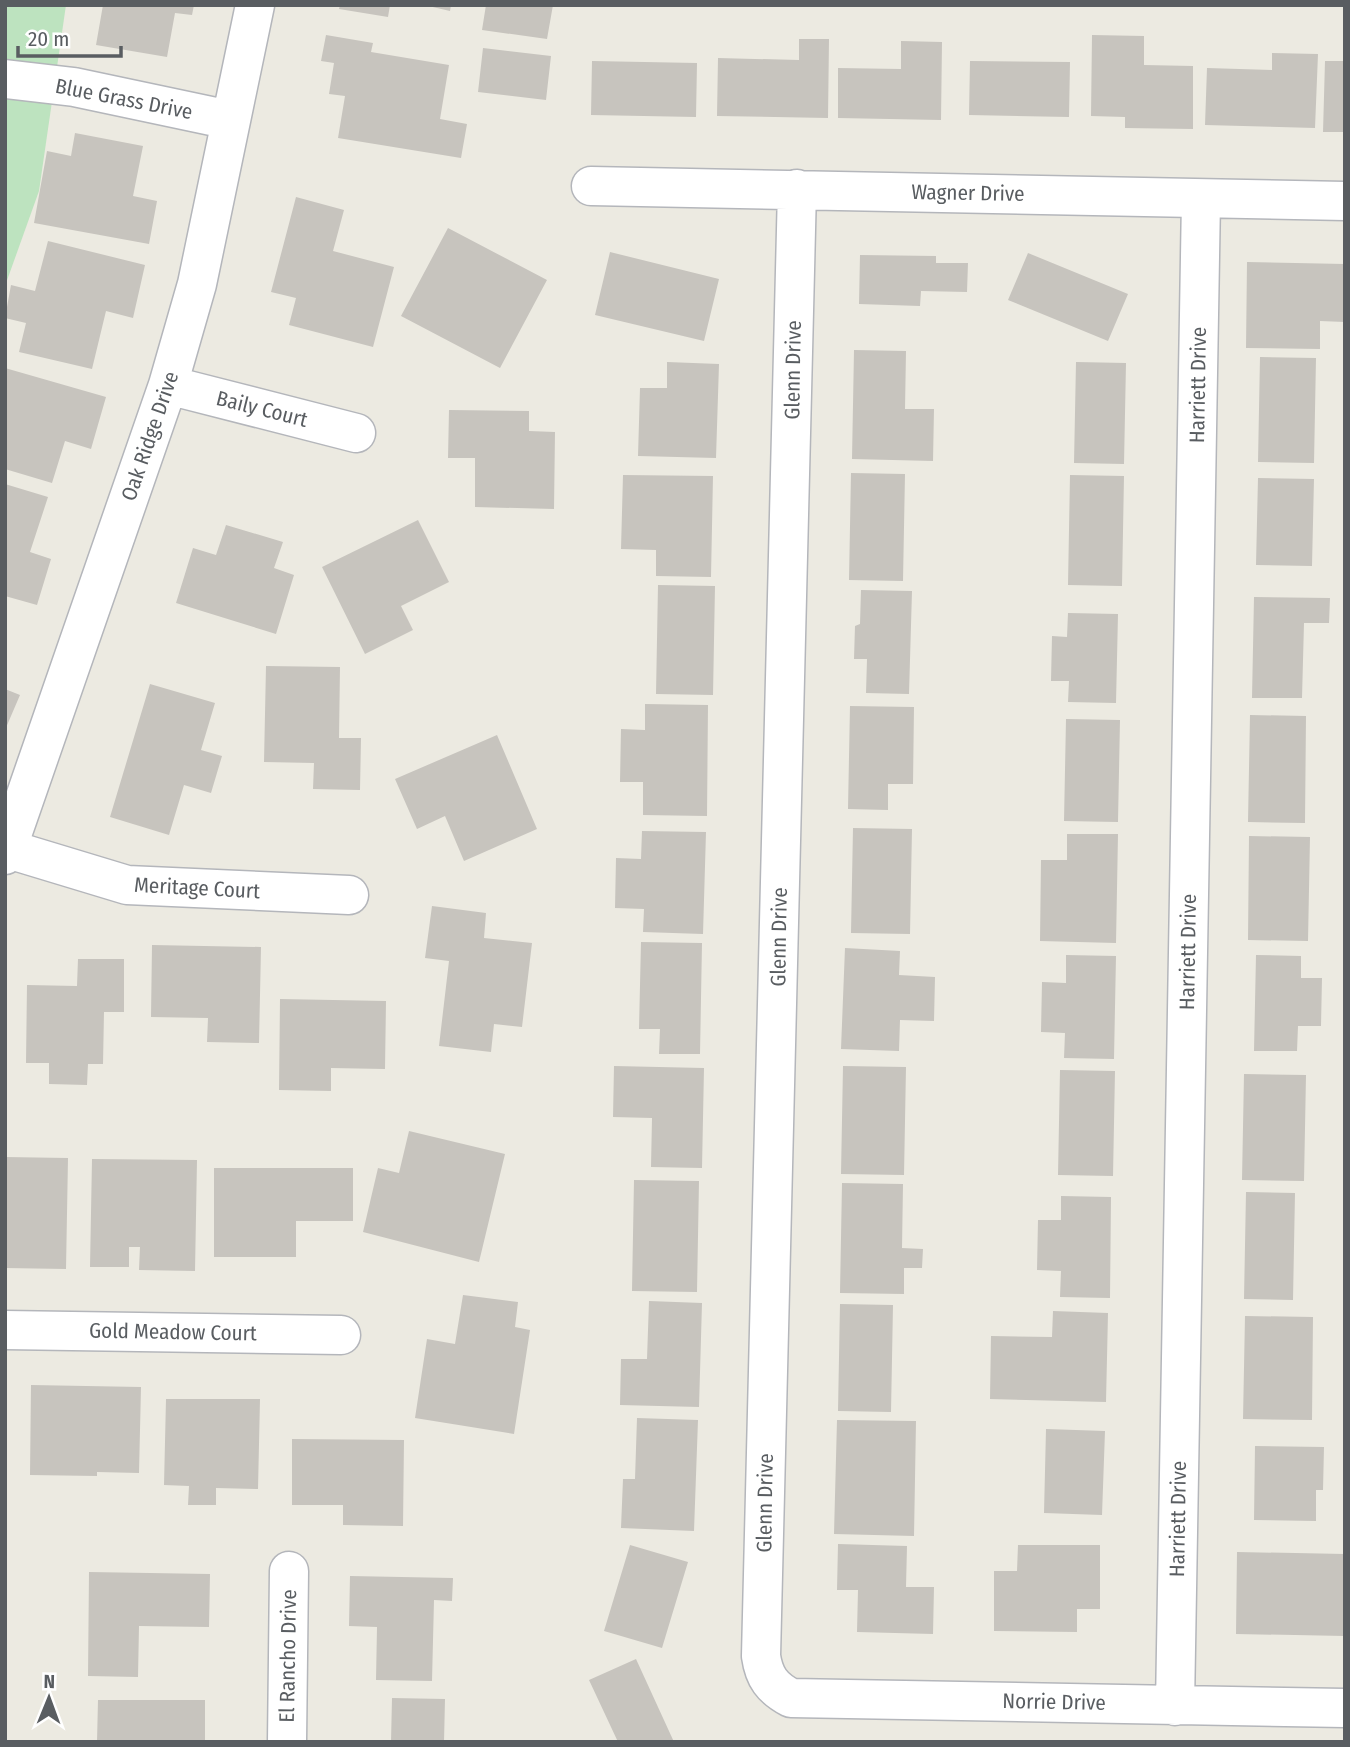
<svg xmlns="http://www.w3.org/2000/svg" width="1350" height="1747" viewBox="0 0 1350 1747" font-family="'Fira Sans Condensed',sans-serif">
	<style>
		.green { fill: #bde3bf }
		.building { fill: #c7c4be }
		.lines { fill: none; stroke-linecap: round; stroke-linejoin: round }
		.minor-casing { stroke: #b4b6bb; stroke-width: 41 }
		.minor { stroke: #fff; stroke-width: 38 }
		.labels { text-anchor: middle; stroke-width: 5; stroke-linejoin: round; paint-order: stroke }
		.street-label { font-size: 21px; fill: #595d61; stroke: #fff }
	</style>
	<rect width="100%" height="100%" fill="#eceae1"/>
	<path class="green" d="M5,5H66L39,191L5,286Z"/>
	<path class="building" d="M103,5H194L192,15L175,13L167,57L96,45Z
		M340,5H390L388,17L339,9Z
		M424,5H451L450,11Z
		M486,5H553L547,39L482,30Z
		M326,35L373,43L371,52L449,65L440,119L467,124L461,158L338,138L345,96L329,94L334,63L321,61Z
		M1092,35L1144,36V65L1193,66V129L1125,128V117L1091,116Z
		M799,39H829L828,118L717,116L718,58L799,60Z
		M901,41L942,42L941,120L838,118V68L901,69Z
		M483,48L551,56L546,100L478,92Z
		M1272,53L1318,54L1315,128L1205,125L1207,68L1272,70Z
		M592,61L697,63L696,117L591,115Z
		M970,61L1070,62L1069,117L969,115Z
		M1325,61H1345V132H1323Z
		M75,133L143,146L133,196L157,201L149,244L34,223L47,151L71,156Z
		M296,197L344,210L333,251L394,267L373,347L289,325L296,298L271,292Z
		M448,228L547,280L500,368L401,316Z
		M48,241L145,265L133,318L106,311L92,369L19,352L26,323L5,318L11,285L35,291Z
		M610,252L719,279L704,341L595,315Z
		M1028,253L1128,294L1108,341L1008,300Z
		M860,255L936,256V263H968L967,292L921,291L920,306L859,304Z
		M1247,262L1345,264V322L1320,321V349L1246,348Z
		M854,350L906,351L905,409H934L933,461L852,459Z
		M1260,357L1316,358L1314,463L1258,462Z
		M667,362L719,364L716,458L638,456L640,388H667Z
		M1076,362L1126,363L1124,464L1074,463Z
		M5,368L106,397L91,449L65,441L52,483L5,469Z
		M449,410L529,411V431L555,432L554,509L475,507V458H448Z
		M851,473L905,474L903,581L849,580Z
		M623,475L713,476L711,577L656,576V550L621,549Z
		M1070,475L1124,476L1122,586L1068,585Z
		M1258,478L1314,479L1312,566L1256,565Z
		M5,484L48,497L30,552L51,559L37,605L5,596Z
		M418,520L449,582L401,606L413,630L365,654L322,567Z
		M226,525L283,542L274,568L294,575L276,634L176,603L193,548L216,555Z
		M658,585L715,586L713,695L656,694Z
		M861,590L912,591L909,694L866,693L867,659H854L855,626L860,624Z
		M1254,597L1330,598L1329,623H1304L1302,698H1252Z
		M1068,613L1118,614L1116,703L1068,702L1069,681H1051L1052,636L1067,637Z
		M266,666L340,667L339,738H361L360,790L313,789L314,763L264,762Z
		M150,684L215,703L201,750L222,756L211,793L184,785L169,835L110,817Z
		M5,689L20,695L5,730Z
		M645,704L708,705L707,816L643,815V782H620L621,729L645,730Z
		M850,706L914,707L913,784H888V810L848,809Z
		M1250,715L1306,716L1305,823L1248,822Z
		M1066,719L1120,720L1118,822L1064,821Z
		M497,735L537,829L464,861L445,816L417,829L395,779Z
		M853,828L912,829L910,934L851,933Z
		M642,831L706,832L703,934L643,932L644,909L615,908L616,858L641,859Z
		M1067,834H1118L1116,943L1040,941L1041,860H1067Z
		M1249,836L1310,837L1308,941L1248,940Z
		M432,906L486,913L484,938L532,943L522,1027L494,1024L491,1052L439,1046L449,961L425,958Z
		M641,942L702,943L700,1054H659L660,1029H639Z
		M152,945L261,947L259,1043L207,1042L208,1018L151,1017Z
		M845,948L900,951L899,975L935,977L934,1021L900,1020L899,1051L841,1049Z
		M1066,955L1116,956L1114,1059L1064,1058L1065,1033L1041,1032L1042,982L1066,983Z
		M1256,955L1301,956V978H1322L1321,1026H1298L1297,1051H1254Z
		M78,959H124V1012H104L103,1064H88L87,1085L49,1084V1063H26L27,985L77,986Z
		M280,999L386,1001L385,1069L331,1068V1091L279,1090Z
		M614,1066L704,1068L702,1168L651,1167L652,1118L613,1117Z
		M843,1066L906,1067L904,1175L841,1174Z
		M1060,1070L1115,1071L1113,1176L1058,1175Z
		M1244,1074L1306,1075L1304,1181L1242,1180Z
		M409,1131L505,1154L479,1262L363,1232L378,1168L399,1173Z
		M5,1157L68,1158L66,1269L5,1268Z
		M92,1159L197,1160L195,1271L139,1270L140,1247H129V1267H90Z
		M214,1168H353V1221H296V1257H214Z
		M634,1180L699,1181L697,1292L632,1291Z
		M842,1183L903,1184L902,1248L923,1249L922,1268H904V1294L840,1293Z
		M1246,1192L1295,1193L1293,1300L1244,1299Z
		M1061,1196L1111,1197L1110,1298L1060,1297L1061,1271L1037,1270L1038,1220H1061Z
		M463,1295L518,1302L515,1327L530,1330L514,1434L415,1418L427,1339L455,1344Z
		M649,1301L702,1303L699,1407L620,1405L621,1359H647Z
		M840,1304L893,1305L891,1412L838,1411Z
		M1053,1311L1108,1313L1106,1402L990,1399L991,1336L1052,1337Z
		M1245,1316L1313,1317L1312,1420L1243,1419Z
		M31,1385L141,1387L139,1473L97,1472V1476L30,1475Z
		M166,1399H260L258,1489L216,1488V1505H188L189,1486L164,1485Z
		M637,1418L698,1420L694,1531L621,1528L623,1479H635Z
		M837,1420L916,1421L914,1536L834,1534Z
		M1046,1429L1105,1431L1102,1515L1044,1513Z
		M292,1439L404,1440L403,1526L343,1525V1505H292Z
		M1255,1446L1324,1447L1323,1490H1316V1521L1254,1520Z
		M838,1544L907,1546L906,1587H934L933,1634L857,1632L858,1590H837Z
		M630,1545L688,1562L662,1648L604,1631Z
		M1018,1545H1100V1609H1077V1632L994,1631V1571H1017Z
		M1237,1552L1345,1554V1636L1236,1634Z
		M89,1572L210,1574L209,1627L139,1626L138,1677L88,1676Z
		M350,1576L453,1578L452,1601L434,1600L432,1681L376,1680L377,1627L349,1626Z
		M636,1659L674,1742H618L589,1680Z
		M392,1698L445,1699L444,1742H391Z
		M98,1700H205V1742H97Z"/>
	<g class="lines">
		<defs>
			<path id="minor" d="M5,79L74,87L230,120
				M591,186L1345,201
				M797,189L761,1656C764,1677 772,1688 791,1698L1345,1708
				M168,385L356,433
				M8,849L127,885L349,895
				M5,855L168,385L197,284L255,5
				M5,1330L341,1335
				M1175,1706L1201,199
				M287,1742L289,1571"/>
		</defs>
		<use href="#minor" class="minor-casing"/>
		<use href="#minor" class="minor"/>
	</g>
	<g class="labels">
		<g class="street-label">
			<text transform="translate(124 99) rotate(11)" y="7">Blue Grass Drive</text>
			<text transform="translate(968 193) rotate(1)" y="7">Wagner Drive</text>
			<text transform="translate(793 370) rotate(-89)" y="7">Glenn Drive</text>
			<text transform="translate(1198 385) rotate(-89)" y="7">Harriett Drive</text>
			<text transform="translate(262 409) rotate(14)" y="7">Baily Court</text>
			<text transform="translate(150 436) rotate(-71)" y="7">Oak Ridge Drive</text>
			<text transform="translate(197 888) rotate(3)" y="7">Meritage Court</text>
			<text transform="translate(779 937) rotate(-89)" y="7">Glenn Drive</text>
			<text transform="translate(1188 952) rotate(-89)" y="7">Harriett Drive</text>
			<text transform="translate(173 1332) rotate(1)" y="7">Gold Meadow Court</text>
			<text transform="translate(765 1503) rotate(-89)" y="7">Glenn Drive</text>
			<text transform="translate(1178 1519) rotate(-89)" y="7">Harriett Drive</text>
			<text transform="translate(288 1656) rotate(-89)" y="7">El Rancho Drive</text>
			<text transform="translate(1054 1702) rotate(1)" y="7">Norrie Drive</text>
		</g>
	</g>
	<rect width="1350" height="1747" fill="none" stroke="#595d61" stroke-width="14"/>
	<g transform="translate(49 1698) rotate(1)" stroke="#ffffff" stroke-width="5" paint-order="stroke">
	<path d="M0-5L12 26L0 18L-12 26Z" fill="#595d61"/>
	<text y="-10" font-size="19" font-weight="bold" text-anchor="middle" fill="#595d61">N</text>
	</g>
	<path d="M18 46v10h103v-10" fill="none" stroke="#595d61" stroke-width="3.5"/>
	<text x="28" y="46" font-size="21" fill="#595d61" stroke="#ffffff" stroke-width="5" paint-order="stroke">20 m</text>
</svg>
